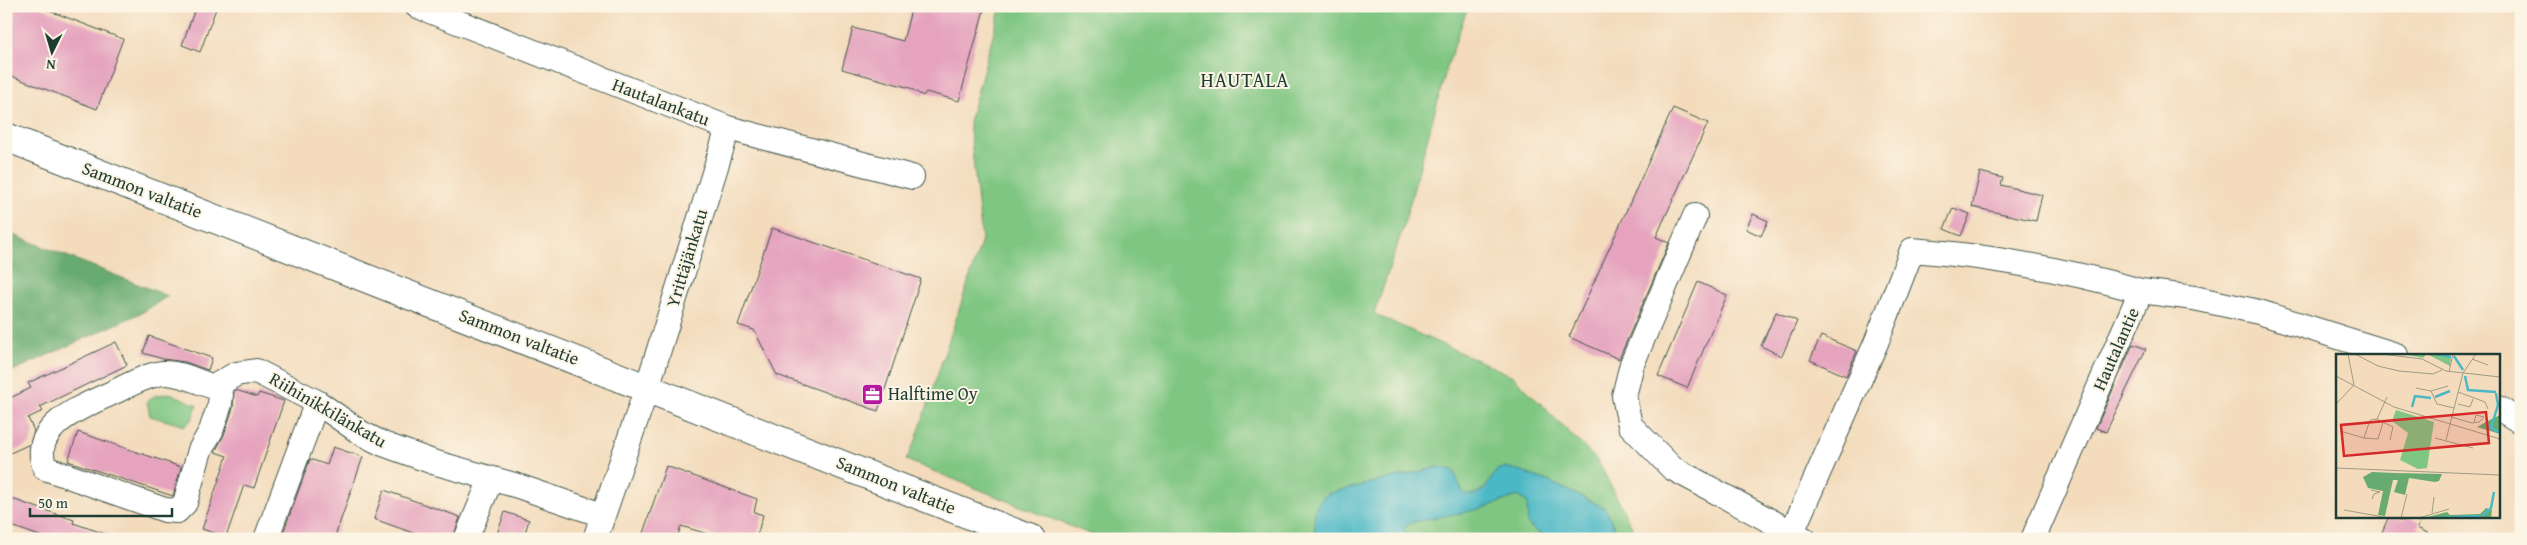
<svg xmlns="http://www.w3.org/2000/svg" width="2527" height="545" viewBox="0 0 2527 545" font-family="'Gentium Book Plus',serif">
	<style>
		.green { fill: #7fc682; stroke: #4f825b }
		.forest { fill: #67ab70; stroke: #437452 }
		.water { fill: #4bb8c6; stroke: #357a7d }
		.building { fill: #e5a3be }
		.lines { fill: none; stroke-linecap: round; stroke-linejoin: round }
		.minor-casing { stroke: #3f5548; stroke-width: 26 }
		.major-casing { stroke: #3f5548; stroke-width: 30 }
		.minor { stroke: #fff; stroke-width: 24 }
		.major { stroke: #fff; stroke-width: 28 }
		.labels { text-anchor: middle; stroke-width: 4; stroke-linejoin: round; paint-order: stroke }
		.street-label { font-size: 18px; fill: #1f3d34; stroke: #fcf5e5 }
		.poi-label { font-size: 18px; fill: #1f3d34; stroke: #fcf5e5; text-anchor: start }
		.quarter-label { font-size: 20px; letter-spacing: 1px; fill: #1f3d34; stroke: #fcf5e5 }
		.inset-river { fill: none; stroke: #4bb8c6; stroke-width: 2.5 }
		.inset-road { fill: none; stroke: #9e9c86; stroke-width: 1 }
		.view { fill: #d62828; fill-opacity: 0.15; stroke: #d62828; stroke-width: 2.5 }
		.inset-edge { fill: none; stroke: #1f3d34; stroke-width: 2.5 }
	</style>
	<rect width="100%" height="100%" fill="#fcf5e5"/>
	<filter id="ink" filterUnits="userSpaceOnUse"><feTurbulence type="fractalNoise" baseFrequency=".02" numOctaves="2"/><feDisplacementMap in="SourceGraphic" scale="10" xChannelSelector="R" yChannelSelector="G"/><feConvolveMatrix kernelMatrix="1 2 1 2 8 2 1 2 1" color-interpolation-filters="sRGB"/></filter>
	<filter id="wash" filterUnits="userSpaceOnUse"><feTurbulence type="fractalNoise" baseFrequency=".0096" numOctaves="4" result="noise"/><feDisplacementMap in="SourceGraphic" scale="20" xChannelSelector="R" yChannelSelector="G"/><feGaussianBlur stdDeviation="1.12" result="paint"/><feColorMatrix in="noise" values="0 0 0 0 0 0 0 0 0 0 0 0 0 0 0 0 0 1.4 0 .05"/><feComposite in="paint" operator="in"/></filter>
	<g filter="url(#wash)">
		<rect width="100%" height="100%" fill="#f3dbbc"/>
		<path class="green" d="M1001,6H1468L1447,67L1403,228L1374,314L1513,376L1598,461L1638,539H1620L1605,508L1548,481L1507,467L1497,470C1488,484 1482,497 1463,494L1453,470L1439,467L1329,493C1311,505 1314,519 1316,539H1102L906,460L916,440L982,240L969,122Z
			M170,393L197,405L192,419L185,426L150,416L147,402L154,396Z
			M1518,496L1527,502L1528,525L1547,539H1414L1408,536L1404,528L1413,522L1480,509Z"/>
		<path class="forest" d="M6,232L168,296L143,312L6,374Z"/>
		<path class="water" d="M1439,467L1453,470L1463,493L1474,495L1485,489L1497,470L1507,467L1548,481L1605,508L1620,539H1547L1528,525L1527,502L1518,496L1480,509L1413,522L1404,528L1408,536L1414,539H1316C1314,519 1311,505 1329,493Z"/>
		<g id="blocks">
			<path class="building" d="M6,6H37L123,39L97,109L6,74Z
				M196,6H217L200,52L182,45Z
				M912,6H985L959,101L926,92L923,96L910,88L842,69L853,28L903,41Z
				M1673,108L1708,123L1656,237L1669,243L1619,359L1569,337Z
				M1980,172L2003,178L2001,185L2042,195L2036,221L1972,207Z
				M1953,208L1970,214L1961,236L1944,229Z
				M1753,214L1768,221L1761,236L1746,229Z
				M772,228L921,279L878,411L777,375L754,330L738,325Z
				M1698,282L1727,295L1687,388L1658,376Z
				M1776,312L1797,321L1782,356L1761,346Z
				M149,336L212,358L208,370L185,362L163,359L143,353Z
				M1821,336L1857,351L1846,376L1810,360Z
				M116,342L127,365L40,407L43,411L28,418L34,431L30,444L6,455V400L31,388L28,383Z
				M2133,344L2146,349L2106,432L2096,428Z
				M236,390L257,397L259,393L284,401L254,488L244,485L226,537L202,529L227,456L215,452L224,435L233,408L234,391Z
				M78,432L181,467L173,496L68,461Z
				M333,447L363,457L334,539H291L282,536L310,459L327,465Z
				M666,466L757,499L754,512L763,515L756,539H725L681,526L677,539H641Z
				M384,490L460,517L453,539H430L374,519Z
				M6,497L74,520L73,523L112,536V539H48L6,524Z
				M505,512L529,520L523,539H495Z
				M2389,516L2403,521L2407,516L2420,522L2417,528L2441,539H2379Z"/>
		</g>
	</g>
	<g filter="url(#ink)">
		<use href="#blocks" fill-opacity="0" stroke="#3f5548" stroke-width="1"/>
		<g class="lines">
			<defs>
				<path id="minor" d="M417,6L728,128L912,177
					M1695,216L1632,364L1624,396L1630,425L1672,468L1804,539
					M217,385L221,395L220,404L211,431L200,450L185,503L177,511L165,510L45,468C28,425 85,406 114,392C129,385 146,375 163,373C179,372 196,381 211,386L217,385L236,374L256,371L317,402L361,433L383,444L433,462L518,486L602,515
					M2498,408L2521,422
					M1792,532L1876,343L1912,250C1989,256 2066,270 2141,291
					M266,539L317,402
					M466,539L491,479
					M595,539L647,388L728,128
					M2033,539L2141,291L2194,298L2259,312L2396,355"/>
				<path id="major" d="M6,137L1031,539"/>
			</defs>
			<use href="#minor" class="minor-casing"/>
			<use href="#major" class="major-casing"/>
			<use href="#minor" class="minor"/>
			<use href="#major" class="major"/>
		</g>
	</g>
	<defs>
		<symbol id="office-square" viewBox="-11 -11 22 22"><rect x="-9" y="-9" width="18" height="18" rx="4" fill="#b5179e" stroke="#fcf5e5"/><path d="M-6-3h4V-5.5h4V-3h4V5H-6ZM-1-4.5V-3h2v-1.5ZM-6 0V1H6V0Z" fill="#fff"/></symbol>
	</defs>
	<g fill-rule="evenodd">
		<use href="#office-square" x="860" y="382" width="25" height="25"/>
	</g>
	<g class="labels">
		<g class="street-label">
			<text transform="translate(661 102) rotate(21)" y="6">Hautalankatu</text>
			<text transform="translate(142 190) rotate(21)" y="6">Sammon valtatie</text>
			<text transform="translate(687 258) rotate(-73)" y="6">Yrittäjänkatu</text>
			<text transform="translate(519 337) rotate(21)" y="6">Sammon valtatie</text>
			<text transform="translate(2116 349) rotate(-66)" y="6">Hautalantie</text>
			<text transform="translate(328 410) rotate(30)" y="6">Riihinikkilänkatu</text>
			<text transform="translate(896 485) rotate(22)" y="6">Sammon valtatie</text>
		</g>
		<g class="poi-label">
			<text x="888" y="400">Halftime Oy</text>
		</g>
		<g class="quarter-label">
			<text x="1245" y="87">HAUTALA</text>
		</g>
	</g>
	<g transform="translate(2336 354)">
		<rect width="164" height="164" fill="#f3dbbc"/>
		<path d="M68,0H104L115,2L114,12L91,0L87,4ZM60,56L98,68L91,114L82,115L64,106L72,79L56,67Z" fill="#7fc682"/>
		<path d="M164,61V80L141,73L152,67ZM36,118L59,119L106,120L103,127L99,128L73,124L69,141L58,138L62,126H57L49,162L42,161L47,137L32,134L27,123ZM150,154L156,156L155,164H88L111,158L114,161L144,160Z" fill="#67ab70"/>
		<path class="inset-river" d="M100,0L115,3M118,2L127,16M129,22L132,36L160,38M160,39L162,51L155,74L164,79M99,43L114,37M76,53L79,42L95,44M146,162L155,154L158,138M100,164L144,162"/>
		<path class="inset-road" d="M12,0L18,31M19,0L42,12L63,17L97,20L106,16M46,0L86,5L110,17L164,23M136,5L152,11M113,18L117,0M0,22L58,53L164,85M80,34L95,37L101,50L118,54M95,37L112,32M122,38L149,48L152,55M0,50L18,31M122,50L134,53L137,45M115,63L136,69L143,68L148,63L140,61L138,68M41,65L57,73L54,86M4,77L28,84L34,66L41,65L51,43M28,84L42,85L47,68M99,84L137,94M110,86L127,19L140,0M0,114L164,121M35,136L44,138L38,140L36,145M8,156L53,164M96,159L98,143M65,164L71,140M83,164L113,155"/>
		<path class="view" d="M150,58L153,89L8,102L5,71Z"/>
		<rect width="164" height="164" class="inset-edge"/>
	</g>
	<rect width="2527" height="545" fill="none" stroke="#fcf5e5" stroke-width="25"/>
	<g transform="translate(52 52) rotate(185)" stroke="#fcf5e5" stroke-width="4" paint-order="stroke">
	<path d="M0-4L9 19L0 12L-9 19Z" fill="#1f3d34"/>
	<text y="-8" font-size="14" font-weight="bold" text-anchor="middle" fill="#1f3d34">N</text>
	</g>
	<path d="M30 508v8h142v-8" fill="none" stroke="#1f3d34" stroke-width="2.5"/>
	<text x="38" y="508" font-size="15" fill="#1f3d34" stroke="#fcf5e5" stroke-width="4" paint-order="stroke">50 m</text>
</svg>
